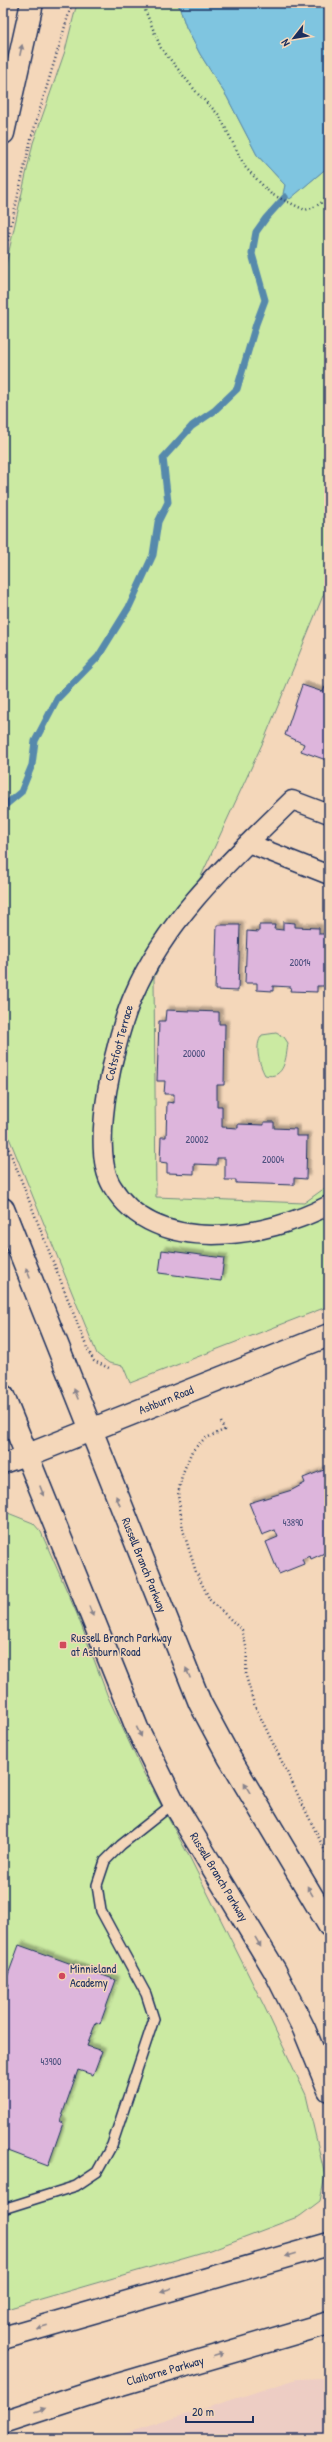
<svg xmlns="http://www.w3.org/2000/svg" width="332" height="2442" viewBox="0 0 332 2442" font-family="'Patrick Hand',sans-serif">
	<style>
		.built { fill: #edcdc4 }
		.green { fill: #cbeaa2; stroke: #738c80 }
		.water { fill: #7fc5e0; stroke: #5789ac }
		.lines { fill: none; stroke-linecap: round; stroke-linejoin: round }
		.stream { stroke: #5789ac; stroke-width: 7 }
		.building { fill: #ddb5dc; stroke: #1b2f5e; filter: url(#shadow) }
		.lane-casing { stroke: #1b2f5e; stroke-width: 12 }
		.street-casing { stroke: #1b2f5e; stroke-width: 21 }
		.secondary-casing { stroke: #1b2f5e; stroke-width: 25 }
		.path { stroke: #1b2f5e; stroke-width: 2.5; stroke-dasharray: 1 3; stroke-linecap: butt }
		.lane { stroke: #f4d7ba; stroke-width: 9 }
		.street { stroke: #f4d7ba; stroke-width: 18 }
		.secondary { stroke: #f4d7ba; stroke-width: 22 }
		.oneway { fill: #88838c }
		.poi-dot { fill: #d1495b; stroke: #f4d7ba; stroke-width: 1.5 }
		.labels { text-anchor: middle; stroke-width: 3; stroke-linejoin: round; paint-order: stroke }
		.number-label { font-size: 10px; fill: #4c507e }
		.street-label { font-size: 12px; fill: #1b2f5e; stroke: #f4d7ba }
		.poi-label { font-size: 12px; fill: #1b2f5e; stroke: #f4d7ba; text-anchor: start }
	</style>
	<defs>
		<filter id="shadow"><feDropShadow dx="3.5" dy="-3.5" stdDeviation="1" flood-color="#0004"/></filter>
	</defs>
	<rect width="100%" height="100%" fill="#f4d7ba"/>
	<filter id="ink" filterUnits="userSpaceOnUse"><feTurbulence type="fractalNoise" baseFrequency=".025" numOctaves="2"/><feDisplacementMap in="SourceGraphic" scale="8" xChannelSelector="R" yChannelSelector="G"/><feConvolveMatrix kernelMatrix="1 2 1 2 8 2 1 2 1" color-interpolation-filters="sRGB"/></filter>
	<g filter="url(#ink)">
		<path class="built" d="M324,2378L329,2380V2439H108L297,2379Z"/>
		<path class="green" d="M77,3H178L186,27L200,54L227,97L257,155L285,185L284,191L291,198L329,166V581L264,740L154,978L156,1197L304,1203L329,1185V1306L130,1383L123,1366L109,1363L97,1354L3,1123V278L33,143L65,51Z
			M276,1033L284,1037L288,1043C286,1057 285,1080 265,1075C259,1064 254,1046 262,1035Z
			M3,1511L33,1523L41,1532L77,1614L108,1697L142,1770L190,1858L265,2008L306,2095L325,2176L320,2201L300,2216L210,2250L3,2310Z"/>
		<path class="water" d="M178,3H329V166L290,199L283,194L285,185L257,155L227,97L200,54L186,27Z"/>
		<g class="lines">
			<path class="stream" d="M3,807L21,792L32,765L35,741L57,699L98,657L129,607L153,555L158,522L168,502L163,458L192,426L214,411L237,389L256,324L265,300L252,254L256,232L266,218L285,197"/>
		</g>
		<path class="building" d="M302,685L323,692L325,687L329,688V761L301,751L304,744L285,735Z
			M283,922L295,923V927L319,928V934H329V986H317V992L290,991L291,987L273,986V991L257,990V983H245L247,931L259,932V925H275L274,929L283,930Z
			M217,925H240L238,991L215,990Z
			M166,1010L219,1012V1024H225L224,1085H217V1106H222V1127L238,1128V1124L264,1125V1122H274V1128L296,1129V1136H307L306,1179L294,1178V1185L236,1183V1180H225V1158H217V1165L194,1164V1174L167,1173V1163L160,1162L161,1137H166L167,1102L174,1103V1094H164L165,1081H157L159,1021H165Z
			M162,1250L224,1258L221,1281L159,1273Z
			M329,1468V1507L325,1509L327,1515L329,1514V1551L311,1559L310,1556L302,1559L304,1564L279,1574L266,1542L278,1537L275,1530L262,1535L249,1503L292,1490L305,1483L303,1478Z
			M19,1945L116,1980L100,2024L96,2022L87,2046L102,2051L93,2075L78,2070L60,2121L63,2123L48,2166L3,2149V2001L9,1984L5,1983Z"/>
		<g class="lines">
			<defs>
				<path id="lane" d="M3,2209L76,2186L97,2172L112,2145L154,2019L146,1994L101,1911L97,1885L105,1861L121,1845L174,1803"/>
				<path id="street" d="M329,814L292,800C234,857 167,917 134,994C116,1034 88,1147 112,1186C155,1258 267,1238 329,1205
					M248,843L329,875
					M3,1464L28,1455"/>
				<path id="secondary" d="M3,133L32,3
					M3,1209L200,1703L229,1757L329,1925
					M3,1396L137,1728L174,1803L275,1971L304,2029L329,2090
					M28,1455L329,1335
					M3,2338L329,2244
					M3,2422L104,2389L329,2323"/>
			</defs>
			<use href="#lane" class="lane-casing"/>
			<use href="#street" class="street-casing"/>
			<use href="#secondary" class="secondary-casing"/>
			<path class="path" d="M142,3L161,48L198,94L219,115L245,167L271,194L305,210C316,207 324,203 329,193
				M3,260L31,139L72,3
				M3,1134L87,1348L94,1361L111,1369
				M221,1422L224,1430L204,1439L192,1451L182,1475L178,1495L183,1530L196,1572L210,1600L242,1630L247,1650L246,1676L254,1704L329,1859"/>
			<use href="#lane" class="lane"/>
			<use href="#street" class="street"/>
			<use href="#secondary" class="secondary"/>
		</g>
		<defs><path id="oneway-solid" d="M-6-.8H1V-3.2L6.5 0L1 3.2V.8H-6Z"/></defs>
		<g class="oneway">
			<use href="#oneway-solid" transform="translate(21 50) rotate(-78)"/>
			<use href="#oneway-solid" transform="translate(28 1273) rotate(-112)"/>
			<use href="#oneway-solid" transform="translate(76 1394) rotate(-112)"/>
			<use href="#oneway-solid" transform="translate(42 1491) rotate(68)"/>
			<use href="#oneway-solid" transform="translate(118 1501) rotate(-112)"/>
			<use href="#oneway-solid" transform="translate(91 1611) rotate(68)"/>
			<use href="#oneway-solid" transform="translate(188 1673) rotate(-113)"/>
			<use href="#oneway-solid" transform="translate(139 1732) rotate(64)"/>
			<use href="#oneway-solid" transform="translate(247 1788) rotate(-121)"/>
			<use href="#oneway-solid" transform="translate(310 1891) rotate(-120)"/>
			<use href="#oneway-solid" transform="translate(258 1942) rotate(60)"/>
			<use href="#oneway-solid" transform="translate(291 2255) rotate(164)"/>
			<use href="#oneway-solid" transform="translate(166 2290) rotate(164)"/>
			<use href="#oneway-solid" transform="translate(42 2327) rotate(163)"/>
			<use href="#oneway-solid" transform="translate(218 2355) rotate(-16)"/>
			<use href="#oneway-solid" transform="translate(40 2410) rotate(-19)"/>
		</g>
	</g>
	<g class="poi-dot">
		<rect x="59" y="1641" width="8" height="8" rx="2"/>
		<circle cx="62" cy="1976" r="4"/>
	</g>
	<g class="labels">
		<g class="number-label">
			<text x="300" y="966">20014</text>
			<text x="194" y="1057">20000</text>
			<text x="197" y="1143">20002</text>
			<text x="273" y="1163">20004</text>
			<text x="293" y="1526">43890</text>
			<text x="51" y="2065">43900</text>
		</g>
		<g class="street-label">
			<text transform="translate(119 1043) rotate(-75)" y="4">Coltsfoot Terrace</text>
			<text transform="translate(166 1400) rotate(-22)" y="4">Ashburn Road</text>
			<text transform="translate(144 1565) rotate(68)" y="4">Russell Branch Parkway</text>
			<text transform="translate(219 1877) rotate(59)" y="4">Russell Branch Parkway</text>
			<text transform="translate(165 2371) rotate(-16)" y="4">Claiborne Parkway</text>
		</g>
		<g class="poi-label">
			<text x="71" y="1642">Russell Branch Parkway<tspan x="71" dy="14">at Ashburn Road</tspan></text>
			<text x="70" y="1973">Minnieland<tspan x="70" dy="14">Academy</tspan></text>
		</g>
	</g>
	<rect width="332" height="2442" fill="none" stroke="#f4d7ba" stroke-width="16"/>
	<rect x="8" y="8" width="316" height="2426" fill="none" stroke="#1b2f5e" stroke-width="1.5" filter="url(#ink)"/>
	<g transform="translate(294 38) rotate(239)" stroke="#f4d7ba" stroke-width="3" paint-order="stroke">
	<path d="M0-3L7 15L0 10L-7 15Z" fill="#1b2f5e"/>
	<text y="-6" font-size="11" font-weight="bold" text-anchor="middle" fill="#1b2f5e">N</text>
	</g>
	<path d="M186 2416v6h67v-6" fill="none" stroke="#1b2f5e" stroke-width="2"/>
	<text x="192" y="2416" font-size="12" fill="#1b2f5e" stroke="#f4d7ba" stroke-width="3" paint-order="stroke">20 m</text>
</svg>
